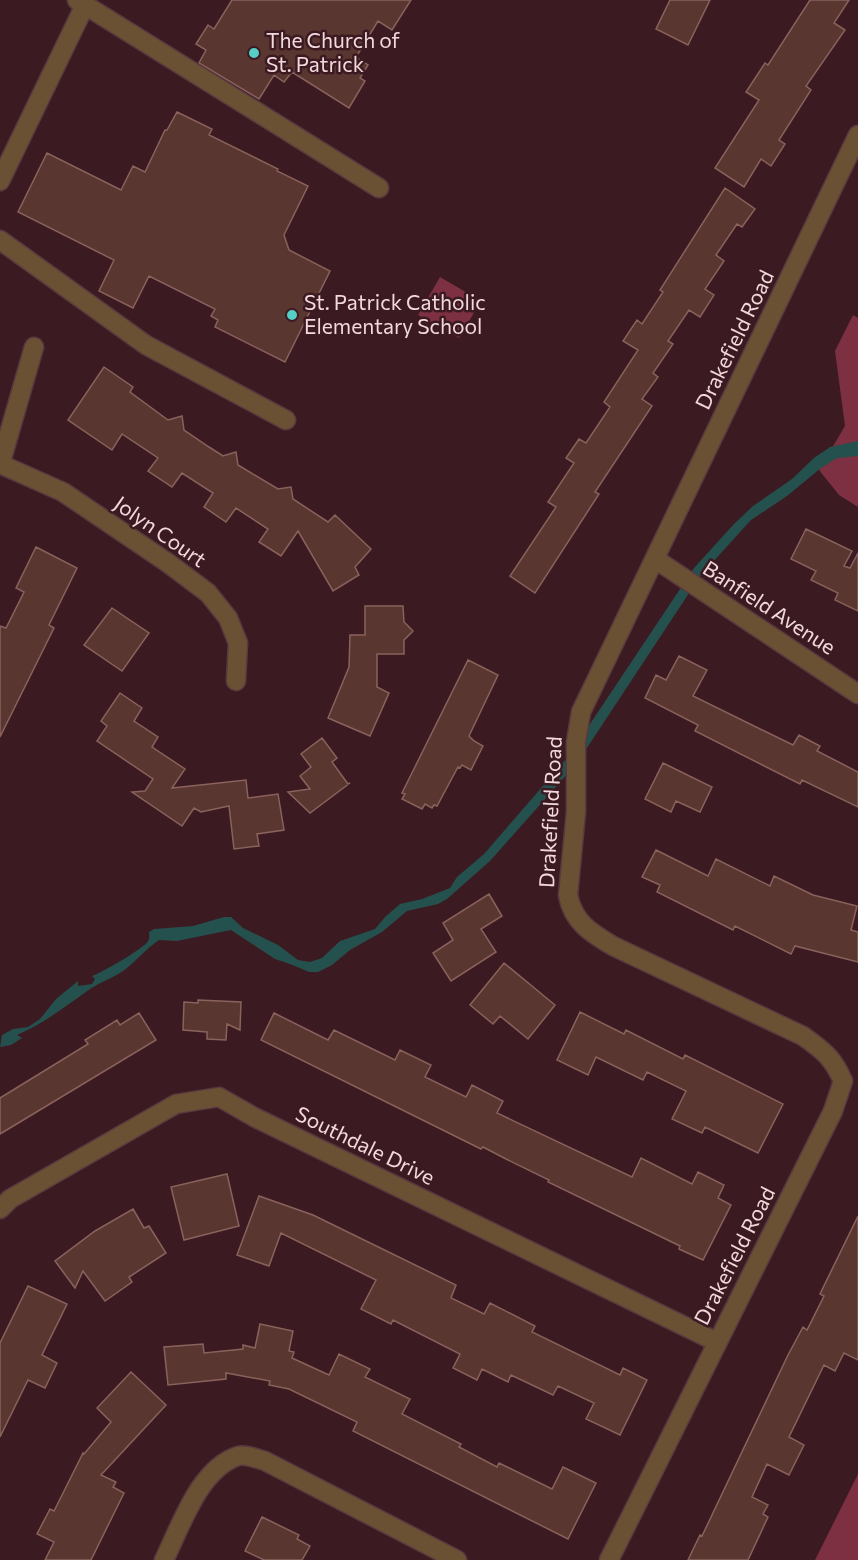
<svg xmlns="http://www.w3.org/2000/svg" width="858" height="1560" viewBox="0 0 858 1560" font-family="Commissioner,sans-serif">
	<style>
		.green { fill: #7d3042 }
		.water { fill: #24504d }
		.building { fill: #5a3631; stroke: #8a625c; stroke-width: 1.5 }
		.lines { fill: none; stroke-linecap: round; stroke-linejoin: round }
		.minor-casing { stroke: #59393f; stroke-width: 21 }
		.minor { stroke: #6b5133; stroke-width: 18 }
		.poi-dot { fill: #55cec5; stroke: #3c1a21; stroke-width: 2 }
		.labels { text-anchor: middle; stroke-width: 5; stroke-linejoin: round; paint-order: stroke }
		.poi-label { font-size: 21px; fill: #f1d9dc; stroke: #3c1a21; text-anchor: start }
		.street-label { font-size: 21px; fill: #f1d9dc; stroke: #3c1a21 }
	</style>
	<rect width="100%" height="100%" fill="#3c1a21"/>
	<path class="green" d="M440,277L481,301L459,338L418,315Z
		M853,315L858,318V507L839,495L819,470L845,426L835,351Z
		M858,1474V1560H815Z"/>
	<path class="water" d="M858,441V456L837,458L821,468L787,496L751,520L701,575L577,763L490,861L447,899L438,904L407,911L382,932L350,950L332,965L318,972H309L290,964L275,959L231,930L177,941L159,940C147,948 138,959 127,968C116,977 102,981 90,989C69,1004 43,1024 19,1034L17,1035L22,1038L11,1045L0,1047L2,1035L13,1029L28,1027L40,1019L56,999L78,981V986L92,984L95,979L92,976C101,973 145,948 148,941C150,938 149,935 149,932L154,929L193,926L224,917H231L243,928L278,945L298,960L310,962L322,958L340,941L375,929L385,917L400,904L422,899L450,888L457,877L484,854L568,757L694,568L734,524L753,506L792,479L814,458L830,447Z"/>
	<path class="building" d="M232,0H411L392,30L378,21L356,57L368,65L360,78L365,81L349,108L292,72L284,82L274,75L259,99L199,63L206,50L196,44L208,25L214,29Z
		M670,0H710L688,45L656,29Z
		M810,0H849L834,23L845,30L806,86L811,90L779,140L785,144L771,166L761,159L744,187L715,168L759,100L746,92L765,63L768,65Z
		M177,112L212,129L209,135L278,169L277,171L308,186L284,235L289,250L330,271L285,362L215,327L218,320L211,316L215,309L149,276L133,308L99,291L114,260L18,212L47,153L121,190L133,166L145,172L165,130H167Z
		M725,188L755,209L742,227L737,224L716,255L724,261L705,289L714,295L700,317L689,310L668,341L673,344L653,373L658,377L642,399L652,406L595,492L599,494L535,593L510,576L556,507L548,502L574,463L566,458L579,439L586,443L610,407L604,402L638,350L623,341L637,320L642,324L663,292L660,290Z
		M104,367L133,387L130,392L168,420L182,416L184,430L209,447L223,456L236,452L238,465L278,489L291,487L293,499L328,522L335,515L371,549L355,567L359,575L333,591L298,531L281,556L259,542L268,529L236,508L226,522L204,507L213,493L182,473L172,487L148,471L158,458L122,434L112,450L68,420Z
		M806,529L852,551L844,566L850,568L858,553V611L835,600L838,593L811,580L816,571L791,559Z
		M36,547L77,568L49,625L54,628L0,737V626L6,628L24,592L16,588Z
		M365,606H403L404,622L413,631L404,640V654H377V687L389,693L370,736L328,718L349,667L350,635H365Z
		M112,608L149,633L122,671L84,645Z
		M679,656L707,670L693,696L793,745L799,735L820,746L817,751L858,772V807L802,780L800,784L695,731L698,725L645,698L656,675L666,680Z
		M468,660L498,675L469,736L474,741L483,746L471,770L462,765L460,768L458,767L437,806L434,805L432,808L425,804L422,809L402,799L405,794L402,793Z
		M120,693L142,708L134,721L158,737L152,747L185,769L172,788L246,780L248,798L278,794L284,830L257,834L259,846L234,849L229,806L201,812L194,808L182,826L132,792L145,791L153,779L97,741L107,726L101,721Z
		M322,738L337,758L332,762L348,784L350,783L310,813L288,792L310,789L300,776L311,767L301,754Z
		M663,763L712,787L700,812L676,801L671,812L645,799Z
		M656,850L708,876L716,859L770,886L774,876L813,895L857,906L851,930L858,932V962L795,946L791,954L735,926L733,930L657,892L660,885L642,877Z
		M489,894L502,916L481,929L496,952L451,981L433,953L453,940L443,923Z
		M504,963L555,1005L528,1039L500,1016L493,1024L470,1005Z
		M198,1000L241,1002L240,1030L227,1024L226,1040L207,1039V1032L183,1030L184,1002L198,1003Z
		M580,1012L624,1034L626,1030L683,1059L685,1055L783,1104L758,1153L705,1127L702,1133L672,1119L686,1091L647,1072L643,1080L596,1057L588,1075L557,1060Z
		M139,1013L156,1040L0,1134V1098L88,1044L85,1040L117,1020L120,1025Z
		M274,1013L328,1040L334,1030L395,1060L400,1050L431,1065L425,1077L466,1097L472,1085L503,1101L497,1113L632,1177L641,1158L692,1184L698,1172L724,1185L718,1198L731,1205L703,1260L679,1249L680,1246L548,1182L549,1180L506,1159L483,1147L481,1149L261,1040Z
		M227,1174L239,1226L184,1240L171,1187Z
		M259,1196L313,1215L456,1285L451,1298L484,1314L490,1303L535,1326L532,1332L620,1375L623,1368L647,1380L620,1435L586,1419L594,1403L558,1386L553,1395L511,1375L508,1382L482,1369L477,1380L453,1368L460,1354L393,1320L391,1324L361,1309L376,1280L281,1233L269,1266L237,1255Z
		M133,1209L144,1228L149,1226L166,1253L129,1277L132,1282L105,1301L83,1271L75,1288L55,1261L95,1231Z
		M858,1216V1360L844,1353L835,1371L824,1365L789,1437L804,1445L789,1475L767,1464L752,1497L768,1505L763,1514L768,1517L748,1560H688L700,1535L702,1536L788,1355L803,1327L807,1330L824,1296L820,1294Z
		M28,1286L67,1304L42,1355L57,1363L45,1388L28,1380L0,1437V1343Z
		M260,1324L293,1331L289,1351L294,1352L292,1358L329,1375L339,1354L370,1369L365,1377L410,1399L402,1414L461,1444L459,1447L497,1467L499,1463L552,1489L563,1467L596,1483L568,1539L353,1431L357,1422L289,1389L269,1385L270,1381L226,1373V1379L168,1385L164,1347L203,1344L204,1353L243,1349V1345L255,1348Z
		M131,1372L166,1405L101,1475L116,1482L113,1487L124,1493L91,1560H45L54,1542L37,1534L50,1509L54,1511L83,1453L84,1454L111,1422L97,1408Z
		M262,1517L299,1535L297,1539L310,1546L302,1560H264L245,1551Z"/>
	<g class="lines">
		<defs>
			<path id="minor" d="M77,0L379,188
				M0,181L85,5
				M0,240L146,345L286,420
				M0,464L63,492L168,563L208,593L228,618L238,643L236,681
				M0,465L34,347
				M655,559L858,694
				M0,1209L10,1199L176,1104L219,1097L254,1117L717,1342
				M164,1560C181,1526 199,1469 238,1456C245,1454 258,1459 265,1461L457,1560
				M609,1560L833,1111L843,1081C833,1058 824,1051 803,1036L613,946C591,933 573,922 568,895L576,812V742L581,712L858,135"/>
		</defs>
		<use href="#minor" class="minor-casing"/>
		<use href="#minor" class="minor"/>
	</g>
	<g class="poi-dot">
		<circle cx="254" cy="53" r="6"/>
		<circle cx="292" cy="315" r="6"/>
	</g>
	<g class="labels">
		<g class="poi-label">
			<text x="266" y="48">The Church of<tspan x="266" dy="24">St. Patrick</tspan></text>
			<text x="304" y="310">St. Patrick Catholic<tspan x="304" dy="24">Elementary School</tspan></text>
		</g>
		<g class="street-label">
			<text transform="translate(735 340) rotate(-64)" y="7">Drakefield Road</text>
			<text transform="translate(160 532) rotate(35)" y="7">Jolyn Court</text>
			<text transform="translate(769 608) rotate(33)" y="7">Banfield Avenue</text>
			<text transform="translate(551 812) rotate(-87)" y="7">Drakefield Road</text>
			<text transform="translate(365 1146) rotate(26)" y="7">Southdale Drive</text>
			<text transform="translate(735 1256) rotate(-63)" y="7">Drakefield Road</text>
		</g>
	</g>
</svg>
